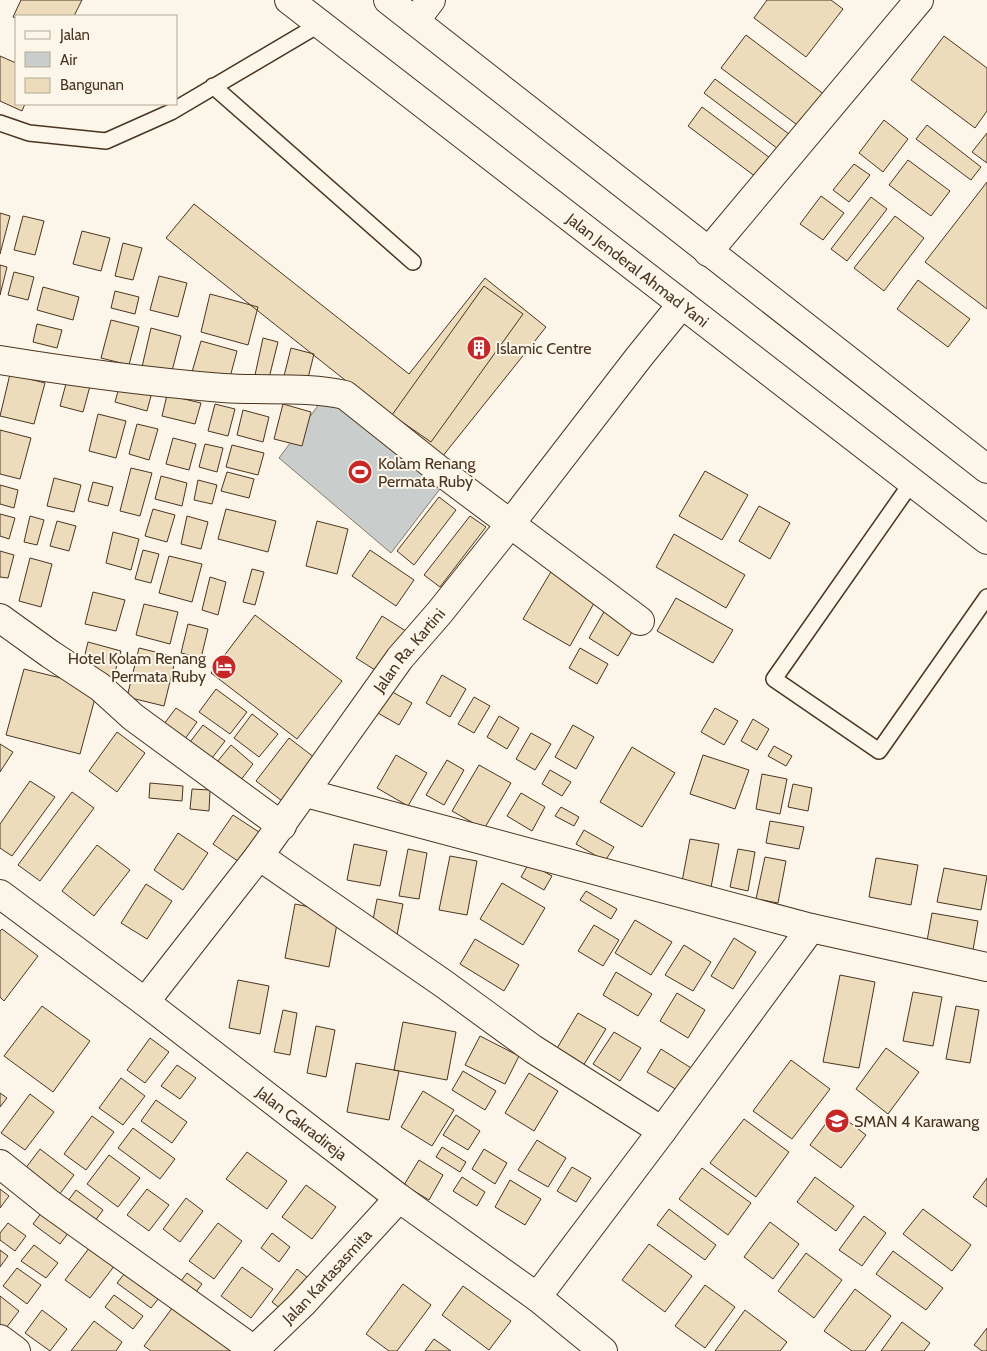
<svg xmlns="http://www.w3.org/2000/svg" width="987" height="1351" viewBox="0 0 987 1351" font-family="Cabin,sans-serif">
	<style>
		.water { fill: #c9cecd; stroke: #887966 }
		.building { fill: #ecdcbc; stroke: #4a3520 }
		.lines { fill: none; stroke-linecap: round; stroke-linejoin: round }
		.service-casing { stroke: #4a3520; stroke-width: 18 }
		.minor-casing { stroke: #4a3520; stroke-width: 30 }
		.primary-casing { stroke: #4a3520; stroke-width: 30 }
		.service { stroke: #fbf6e9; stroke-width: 15 }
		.minor { stroke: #fbf6e9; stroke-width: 28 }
		.primary { stroke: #fbf6e9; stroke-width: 28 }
		.labels { text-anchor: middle; stroke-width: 4; stroke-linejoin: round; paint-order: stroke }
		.street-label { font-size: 16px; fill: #4a3520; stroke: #fbf6e9 }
		.poi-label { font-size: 16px; fill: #4a3520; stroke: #fbf6e9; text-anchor: start }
	</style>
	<rect width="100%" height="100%" fill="#fbf6e9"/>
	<path class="water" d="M326,395L443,485L391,553L279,458Z"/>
	<path class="building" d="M21,0H82L74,16H16V18L13,17Z
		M767,0H831L843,9L806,57L754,18Z
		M746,35L825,95L800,127L721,68Z
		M944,36L987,68V111L975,128L911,80Z
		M0,56L16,63V104H25L22,111L0,101Z
		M715,79L797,140L786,155L704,93Z
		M702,107L770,158L756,177L688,126Z
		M884,120L908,139L883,172L859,153Z
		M927,125L981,167L971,180L916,139Z
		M987,133V163L972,152Z
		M908,160L950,191L931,216L889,185Z
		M854,164L870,175L849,202L833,190Z
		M987,182V309L925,262Z
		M821,196L844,213L823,240L800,224Z
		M871,197L887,209L847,261L831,249Z
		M194,204L409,374L485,278L546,327L442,457L166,238Z
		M0,213L10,216L0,254Z
		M23,216L44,221L35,255L14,250Z
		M895,216L924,238L884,291L854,268Z
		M82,231L110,238L101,271L73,264Z
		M123,243L142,248L133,280L115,276Z
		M0,265L7,267L0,295Z
		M14,272L34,277L28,300L8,295Z
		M159,276L187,283L178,317L150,310Z
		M918,280L970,319L948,347L897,309Z
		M484,286L523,314L431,442L392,415Z
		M43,287L79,297L73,320L37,310Z
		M115,291L139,297L135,314L111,308Z
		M210,294L258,307L248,345L201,332Z
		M111,320L139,327L129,365L101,358Z
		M37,324L62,330L57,348L33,342Z
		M151,328L181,336L171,375L142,367Z
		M263,338L278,342L269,378L255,375Z
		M201,341L237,351L229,381L192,372Z
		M291,348L314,354L305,390L282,384Z
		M10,374L45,383L34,424L0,416Z
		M67,380L90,386L83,412L60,406Z
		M120,384L152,392L147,411L115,402Z
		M167,395L201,403L195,424L162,416Z
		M215,404L235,409L228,436L208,431Z
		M283,404L311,412L302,446L274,439Z
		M243,410L269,417L263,442L237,435Z
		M98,414L126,421L116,458L89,451Z
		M137,424L158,429L149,460L129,454Z
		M0,430L31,438L20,479L0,474Z
		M173,438L196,444L189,470L166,464Z
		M205,444L223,448L217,472L199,467Z
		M232,445L264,453L258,475L226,467Z
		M131,468L152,473L140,516L120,511Z
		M705,471L748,495L722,540L679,516Z
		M227,472L254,479L249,498L221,491Z
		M161,476L187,483L182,506L155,499Z
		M54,478L81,485L74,512L47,506Z
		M198,480L217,485L212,504L194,500Z
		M93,482L113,487L108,506L88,501Z
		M0,485L18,490L14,508L0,504Z
		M439,497L456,510L414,565L397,551Z
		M759,506L790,523L770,559L739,541Z
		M153,509L175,515L167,542L145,536Z
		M226,509L276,521L268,552L218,539Z
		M0,514L15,518L9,539L0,536Z
		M30,516L44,520L37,545L24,542Z
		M187,516L208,522L201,549L181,544Z
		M470,516L486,527L440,587L424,575Z
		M57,521L76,526L69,551L50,546Z
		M317,521L348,529L337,574L306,566Z
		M113,532L139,539L131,570L106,563Z
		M674,534L745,575L726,608L656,567Z
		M143,550L159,554L151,583L135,579Z
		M370,550L414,580L396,606L352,576Z
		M0,551L14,555L8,578L0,577Z
		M169,556L202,564L192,602L159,593Z
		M30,558L52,564L41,607L19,601Z
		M252,569L264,572L255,605L243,602Z
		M552,570L598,596L570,646L523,619Z
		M210,577L226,582L218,615L202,610Z
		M93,592L125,600L116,631L85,624Z
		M676,598L733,630L713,663L657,631Z
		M144,604L178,612L170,644L136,635Z
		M605,610L635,627L618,656L589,638Z
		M255,615L342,681L297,739L211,673Z
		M382,616L409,633L383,675L356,658Z
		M188,624L208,629L201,658L181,653Z
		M88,642L121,651L113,679L81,671Z
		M139,648L176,657L164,706L127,697Z
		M580,648L608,664L597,684L569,668Z
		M24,669L98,687L80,754L6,735Z
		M442,675L466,689L450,717L426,703Z
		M382,686L412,703L399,725L369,708Z
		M216,689L247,712L230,734L199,712Z
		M474,697L490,706L474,733L458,724Z
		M176,708L197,722L185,739L164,724Z
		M715,708L738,721L724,745L701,732Z
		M252,714L278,734L259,757L234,738Z
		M499,716L519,728L507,749L487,737Z
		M753,719L769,729L757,750L741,741Z
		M203,725L225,741L209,762L187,746Z
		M573,725L594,737L576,769L555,757Z
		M117,732L145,753L117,792L89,771Z
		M531,733L551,744L535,770L516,759Z
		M289,738L319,761L286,804L256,781Z
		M0,744L13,752L0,772Z
		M231,745L253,764L240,781L217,762Z
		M774,746L792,756L786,766L768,756Z
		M632,747L675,773L642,827L600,802Z
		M396,755L427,773L408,806L377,788Z
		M703,755L749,770L735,809L690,794Z
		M447,760L464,770L444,805L426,795Z
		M479,765L511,783L484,829L452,811Z
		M550,770L571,782L562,796L542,784Z
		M762,774L787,779L780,814L756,809Z
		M30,781L55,797L12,856L0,848V824Z
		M150,783L183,786L182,801L149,798Z
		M793,784L812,788L808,811L788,807Z
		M192,789L210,790L209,811L190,809Z
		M72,792L94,808L40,881L18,865Z
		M521,793L545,807L532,831L507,816Z
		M561,807L579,817L574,826L555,816Z
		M233,815L262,834L242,864L213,844Z
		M770,821L804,827L799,849L766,843Z
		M584,830L614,847L605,861L576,844Z
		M178,833L208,853L183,890L154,870Z
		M690,839L719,844L710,893L681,887Z
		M354,844L387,851L380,886L347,880Z
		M97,845L130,870L94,916L62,891Z
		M408,849L427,853L419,899L399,896Z
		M738,849L755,852L748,891L730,887Z
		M450,856L477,861L467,915L439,910Z
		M765,857L786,861L778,903L756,899Z
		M876,858L918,865L911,905L869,897Z
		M529,863L552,876L544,890L521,877Z
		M944,868L987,876L981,910L937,902Z
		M502,883L545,908L523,945L480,919Z
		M146,884L172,901L147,939L121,923Z
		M586,891L617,909L611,919L580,900Z
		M377,899L403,904L397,935L371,930Z
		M295,904L339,913L329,967L285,958Z
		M932,913L978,921L973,950L927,941Z
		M635,920L672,942L651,975L615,953Z
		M594,925L619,940L603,966L578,951Z
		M2,929L38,956L4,1001L0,997V931Z
		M734,938L756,952L733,989L711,976Z
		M475,939L519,965L504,991L460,964Z
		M684,945L711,962L693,991L665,975Z
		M616,972L652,994L638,1016L603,995Z
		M840,975L875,982L859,1068L823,1062Z
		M238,980L269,986L260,1034L229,1028Z
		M913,992L942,997L933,1046L903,1041Z
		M677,993L705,1010L688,1038L660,1021Z
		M42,1006L90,1041L53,1092L4,1056Z
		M956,1006L979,1010L970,1063L946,1059Z
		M283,1010L297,1013L290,1055L274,1052Z
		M578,1013L606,1029L583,1066L556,1050Z
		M403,1022L456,1032L447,1080L394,1070Z
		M316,1026L335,1030L326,1077L307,1073Z
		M614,1032L641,1048L620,1081L593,1064Z
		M480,1036L519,1056L505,1084L465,1065Z
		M150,1038L169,1052L145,1083L127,1070Z
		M886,1048L919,1072L888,1114L856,1089Z
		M661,1049L696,1071L682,1093L647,1072Z
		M791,1060L830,1089L792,1139L753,1111Z
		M356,1063L399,1071L389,1120L347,1112Z
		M177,1065L196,1078L180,1099L161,1086Z
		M463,1071L496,1091L485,1110L452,1090Z
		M529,1073L558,1091L534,1131L505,1113Z
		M121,1078L145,1096L123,1125L99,1108Z
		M423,1091L454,1110L432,1146L401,1127Z
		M0,1093L7,1098L0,1107Z
		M30,1094L54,1112L25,1150L1,1133Z
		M156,1100L187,1122L172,1143L141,1121Z
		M835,1111L866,1135L841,1168L810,1145Z
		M456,1115L480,1131L468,1150L443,1135Z
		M92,1116L114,1132L86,1170L64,1154Z
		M744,1119L789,1152L756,1197L710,1163Z
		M133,1128L175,1159L160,1179L118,1148Z
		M537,1140L566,1158L548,1187L518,1170Z
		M442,1147L466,1162L460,1172L436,1157Z
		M40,1149L74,1175L59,1195L25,1169Z
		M484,1149L507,1163L495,1184L472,1169Z
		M247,1152L287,1181L267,1209L226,1179Z
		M109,1155L140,1178L118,1207L87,1184Z
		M419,1160L443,1175L429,1200L404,1185Z
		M572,1167L591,1178L576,1202L557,1191Z
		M702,1168L751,1203L728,1235L679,1199Z
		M462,1177L485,1192L477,1206L453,1191Z
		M815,1177L854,1206L836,1231L797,1202Z
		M987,1178V1207L973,1197Z
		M510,1180L541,1199L525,1225L495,1207Z
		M306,1185L336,1207L312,1239L282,1217Z
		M0,1189L9,1196L0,1208Z
		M147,1189L169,1205L149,1231L127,1215Z
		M76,1190L103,1210L89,1229L62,1209Z
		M186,1198L203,1211L180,1242L163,1229Z
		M45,1208L72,1228L60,1244L33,1224Z
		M669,1209L716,1245L705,1260L657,1225Z
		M923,1209L971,1245L952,1271L903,1234Z
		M864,1216L886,1233L862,1266L839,1250Z
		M770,1222L799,1244L773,1279L744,1257Z
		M8,1223L26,1236L15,1251L0,1240V1233Z
		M218,1223L242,1241L214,1279L189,1261Z
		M272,1233L290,1247L279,1262L261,1248Z
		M649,1244L692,1276L665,1312L622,1280Z
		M34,1245L58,1263L46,1278L21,1261Z
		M90,1247L115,1265L90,1298L65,1280Z
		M0,1250L8,1256L0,1267Z
		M893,1251L943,1288L926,1310L876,1274Z
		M806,1253L842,1280L814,1318L778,1291Z
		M242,1267L273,1289L251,1318L221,1296Z
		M17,1268L41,1285L27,1304L3,1286Z
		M129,1268L163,1293L151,1308L117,1283Z
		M297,1269L313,1282L289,1315L272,1302Z
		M187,1273L202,1284L190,1300L175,1289Z
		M403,1284L431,1305L397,1351H389L366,1334Z
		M705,1285L735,1307L705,1348L675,1326Z
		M463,1286L511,1321L489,1350L442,1315Z
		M855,1289L891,1316L865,1351H852L824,1331Z
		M114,1295L143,1316L133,1329L105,1307Z
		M0,1296L19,1311L3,1332L0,1329Z
		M173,1307L232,1351H151L144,1346Z
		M42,1310L67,1329L50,1351L25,1333Z
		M745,1310L787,1342L780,1351H715Z
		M94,1321L122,1342L116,1351H71Z
		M902,1322L930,1343L924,1351H881Z
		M987,1328V1351H982L974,1345Z
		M434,1339L451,1351H425Z"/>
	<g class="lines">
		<defs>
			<path id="service" d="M213,86L413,262
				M0,123L29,133L106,141L171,112L320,24
				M912,482L774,679L879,751L987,597"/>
			<g id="minor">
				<path d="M415,21L431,0"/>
				<path d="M708,252L919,0"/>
				<path d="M0,360C74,372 149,382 223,388C264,391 306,386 345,395L448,477L640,621"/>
				<path d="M0,618L50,654L100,687L133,717L282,826"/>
				<path d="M306,793L811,928L987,967"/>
				<path d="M259,856L444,984L533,1049L662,1131"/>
				<path id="s1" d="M0,894L145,1002L399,1198L537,1297L603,1351"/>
				<path id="s2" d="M145,1002L259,856L400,658L440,612L511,523L639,357L682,304"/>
				<path d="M0,1164L50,1204L254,1350"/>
				<path d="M537,1297L662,1131L811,928"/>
				<path d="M0,1339L16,1351"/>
				<path id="s3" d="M253,1351L302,1304L399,1198"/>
			</g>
			<g id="primary">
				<path id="s4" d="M289,0L987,540"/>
				<path d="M388,0L987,469"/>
			</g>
		</defs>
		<use href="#service" class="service-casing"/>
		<use href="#minor" class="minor-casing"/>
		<use href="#primary" class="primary-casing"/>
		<use href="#service" class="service"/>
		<use href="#minor" class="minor"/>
		<use href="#primary" class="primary"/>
	</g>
	<defs>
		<symbol id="building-disc" viewBox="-11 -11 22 22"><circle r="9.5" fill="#c62828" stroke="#fbf6e9"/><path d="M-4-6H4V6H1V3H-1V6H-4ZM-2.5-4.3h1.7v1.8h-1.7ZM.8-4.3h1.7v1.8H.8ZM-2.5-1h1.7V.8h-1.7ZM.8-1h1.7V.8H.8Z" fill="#fff"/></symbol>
		<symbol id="stadium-disc" viewBox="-11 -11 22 22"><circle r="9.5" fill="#c62828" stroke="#fbf6e9"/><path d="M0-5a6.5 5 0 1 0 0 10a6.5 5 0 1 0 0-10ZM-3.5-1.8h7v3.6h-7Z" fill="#fff"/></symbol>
		<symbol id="hotel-disc" viewBox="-11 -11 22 22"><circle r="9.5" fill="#c62828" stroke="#fbf6e9"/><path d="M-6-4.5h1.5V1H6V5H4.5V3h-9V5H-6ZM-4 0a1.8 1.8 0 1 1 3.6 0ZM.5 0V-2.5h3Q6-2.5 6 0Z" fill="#fff"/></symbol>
		<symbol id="school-disc" viewBox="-11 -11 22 22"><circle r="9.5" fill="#c62828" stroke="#fbf6e9"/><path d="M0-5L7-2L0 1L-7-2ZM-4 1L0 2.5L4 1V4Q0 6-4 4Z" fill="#fff"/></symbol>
	</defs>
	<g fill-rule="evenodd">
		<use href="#building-disc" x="465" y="334" width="28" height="28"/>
		<use href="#stadium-disc" x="346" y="458" width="28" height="28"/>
		<use href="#hotel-disc" x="210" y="653" width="28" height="28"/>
		<use href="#school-disc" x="823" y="1107" width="28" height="28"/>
	</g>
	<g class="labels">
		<g class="street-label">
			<text dy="6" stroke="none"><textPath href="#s4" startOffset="441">Jalan Jenderal Ahmad Yani</textPath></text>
			<text dy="6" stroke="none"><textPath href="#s2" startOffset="440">Jalan Ra. Kartini</textPath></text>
			<text dy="6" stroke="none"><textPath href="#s1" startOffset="379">Jalan Cakradireja</textPath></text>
			<text dy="6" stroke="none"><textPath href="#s3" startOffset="105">Jalan Kartasasmita</textPath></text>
		</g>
		<g class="poi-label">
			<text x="496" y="354">Islamic Centre</text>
			<text x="378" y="469">Kolam Renang<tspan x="378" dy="18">Permata Ruby</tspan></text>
			<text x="206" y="664" text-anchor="end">Hotel Kolam Renang<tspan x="206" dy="18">Permata Ruby</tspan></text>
			<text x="854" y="1127">SMAN 4 Karawang</text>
		</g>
	</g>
	<rect x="15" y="15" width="162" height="90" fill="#fbf6e9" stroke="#b4a999"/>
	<rect x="25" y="31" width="25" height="8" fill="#fbf6e9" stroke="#b4a999"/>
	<text x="60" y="40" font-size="15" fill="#4a3520">Jalan</text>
	<rect x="25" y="52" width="25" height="15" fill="#c9cecd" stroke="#b4a999"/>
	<text x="60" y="65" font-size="15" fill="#4a3520">Air</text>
	<rect x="25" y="78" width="25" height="15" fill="#ecdcbc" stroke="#b4a999"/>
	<text x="60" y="90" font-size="15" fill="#4a3520">Bangunan</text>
</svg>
